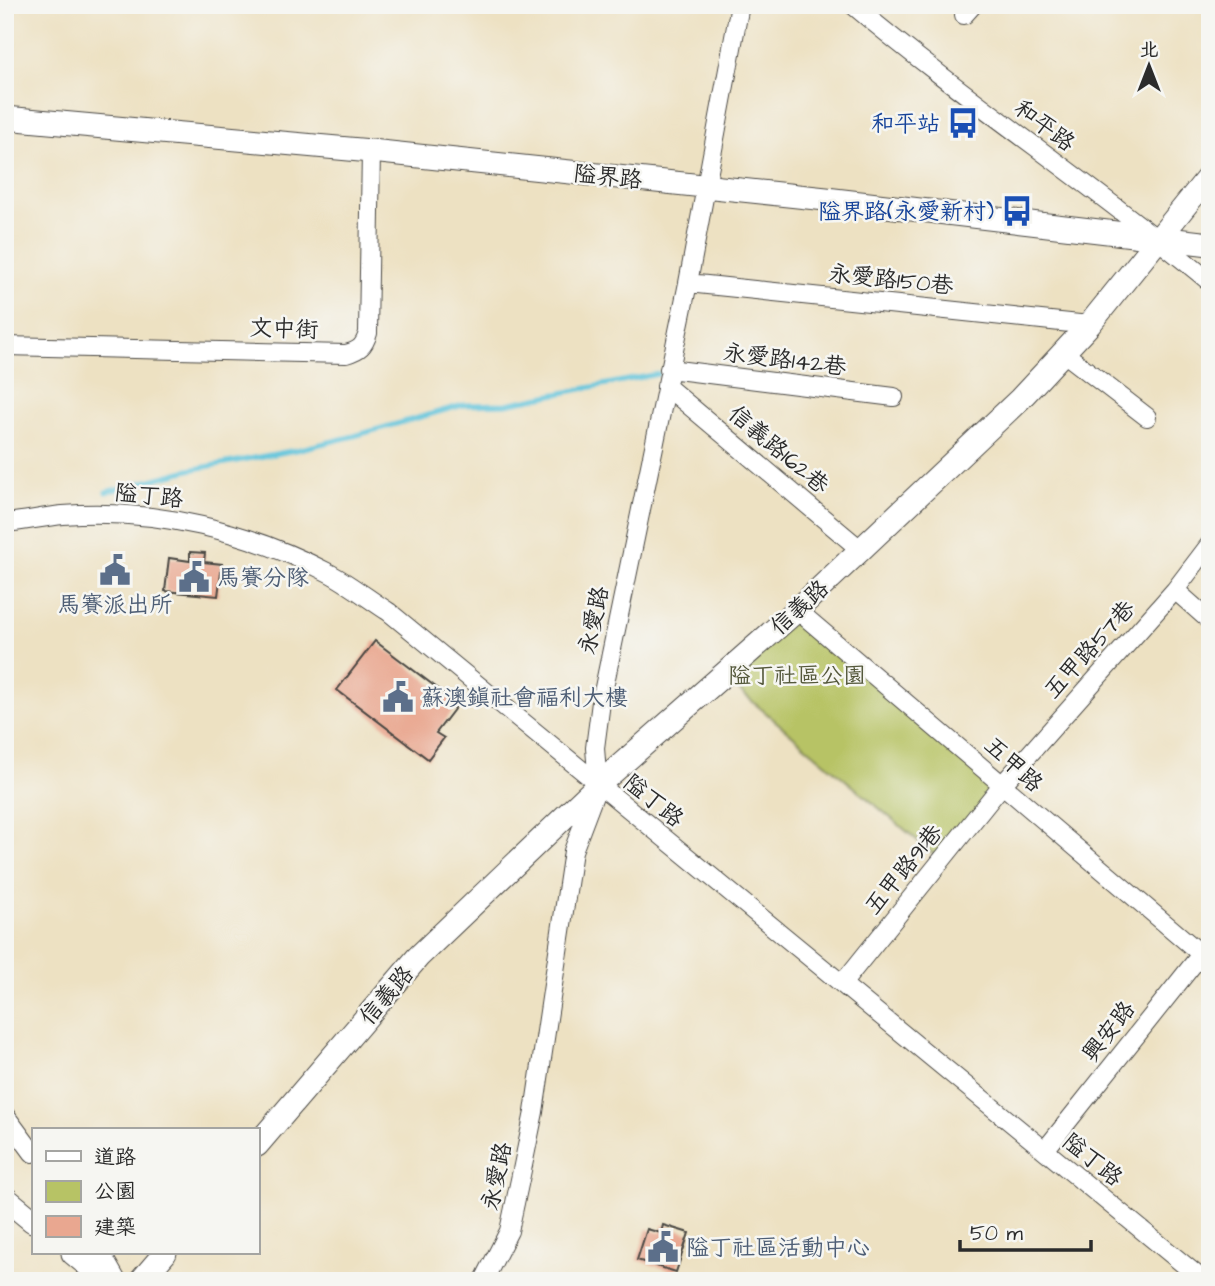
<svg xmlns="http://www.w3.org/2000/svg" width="1215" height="1286" viewBox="0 0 1215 1286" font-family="'Architects Daughter','LXGW WenKai TC',sans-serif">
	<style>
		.green { fill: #b7c365; stroke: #717748; stroke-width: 2 }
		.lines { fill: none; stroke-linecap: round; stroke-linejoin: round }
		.stream { stroke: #5dc3da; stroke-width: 5 }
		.building { fill: #e9a790 }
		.minor-casing { stroke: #484642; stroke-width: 20 }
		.tertiary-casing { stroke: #484642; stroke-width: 25 }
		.minor { stroke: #fff; stroke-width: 18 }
		.tertiary { stroke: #fff; stroke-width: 23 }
		.labels { text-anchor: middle; stroke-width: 5; stroke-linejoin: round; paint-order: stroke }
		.transit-label { font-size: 23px; fill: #164399; stroke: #f6f6f2; text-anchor: end }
		.street-label { font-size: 23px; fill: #2b2b2b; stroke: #f6f6f2 }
		.service-label { font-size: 23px; fill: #4e5e75; stroke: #f6f6f2; text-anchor: start }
		.park-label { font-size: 23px; fill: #55593c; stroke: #f6f6f2 }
	</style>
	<rect width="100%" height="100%" fill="#f6f6f2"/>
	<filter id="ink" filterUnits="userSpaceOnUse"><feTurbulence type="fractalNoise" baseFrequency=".0143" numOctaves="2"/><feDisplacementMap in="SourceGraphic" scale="14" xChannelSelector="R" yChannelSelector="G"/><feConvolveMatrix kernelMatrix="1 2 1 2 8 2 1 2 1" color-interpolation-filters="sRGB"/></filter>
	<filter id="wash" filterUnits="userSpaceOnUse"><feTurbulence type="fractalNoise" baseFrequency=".00686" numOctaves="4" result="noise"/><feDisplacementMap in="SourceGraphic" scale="28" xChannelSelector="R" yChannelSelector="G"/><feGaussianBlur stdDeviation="1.57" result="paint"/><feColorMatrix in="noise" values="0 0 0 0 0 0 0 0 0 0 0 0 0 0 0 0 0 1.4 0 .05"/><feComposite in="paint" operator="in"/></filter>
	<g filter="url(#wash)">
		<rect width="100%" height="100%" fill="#ede1c2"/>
		<path class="green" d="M797,610L1002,785L942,861L722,676Z"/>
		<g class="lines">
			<path class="stream" d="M106,492L189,470L296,450L354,436L463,405L506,404L658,374"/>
		</g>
		<g id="blocks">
			<path class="building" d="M190,552L205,553L204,562L222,564L218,596L165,591L169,558L190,561Z
				M375,641L458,704L436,733L444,738L428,759L337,690Z
				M663,1225L689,1233L676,1272L637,1260L647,1229L661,1233Z"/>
		</g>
	</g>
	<g filter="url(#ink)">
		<use href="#blocks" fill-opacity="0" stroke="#484642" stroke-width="2"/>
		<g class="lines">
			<defs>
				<path id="minor" d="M853,5C968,102 1094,185 1210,282
					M964,15L973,5
					M688,283L1089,325
					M5,346L346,354C360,350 364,346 368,333L371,151
					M1064,353L1147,417
					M669,369L894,397
					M666,386L861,550
					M5,523C25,521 44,517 63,515C156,508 249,531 331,574C351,585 370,600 389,612L1204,1281
					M1175,590L1210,621
					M797,610L1201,954
					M842,984L1002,785L1175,590L1210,544
					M5,1115L33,1153
					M1045,1150L1210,943
					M101,1253L117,1281
					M484,1280L509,1231L521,1175L534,1112L573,851L598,785L595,748L601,702L688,283L740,5"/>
				<path id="tertiary" d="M5,118L371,151L826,199L1210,244
					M257,1145L418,957L598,785L797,610L1020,399L1089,325L1210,175
					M5,1198L33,1221
					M73,1253L107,1281
					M141,1281L165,1253"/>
			</defs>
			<use href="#minor" class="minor-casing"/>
			<use href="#tertiary" class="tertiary-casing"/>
			<use href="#minor" class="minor"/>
			<use href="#tertiary" class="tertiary"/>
		</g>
	</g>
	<defs>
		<symbol id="bus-bare" viewBox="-9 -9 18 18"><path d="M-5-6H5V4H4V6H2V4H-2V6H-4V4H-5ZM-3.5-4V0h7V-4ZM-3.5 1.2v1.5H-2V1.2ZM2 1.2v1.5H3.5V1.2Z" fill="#1a4fb4" stroke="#f6f6f2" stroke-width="2.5" paint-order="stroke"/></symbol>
		<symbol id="civic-bare" viewBox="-9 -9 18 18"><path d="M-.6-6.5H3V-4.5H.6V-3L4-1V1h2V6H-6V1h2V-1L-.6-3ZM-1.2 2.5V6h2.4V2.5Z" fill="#5c6f8a" stroke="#f6f6f2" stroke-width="2.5" paint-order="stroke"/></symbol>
	</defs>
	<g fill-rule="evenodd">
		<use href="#bus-bare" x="941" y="101" width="44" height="44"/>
		<use href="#bus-bare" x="995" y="189" width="44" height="44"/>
		<use href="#civic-bare" x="93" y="548" width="44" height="44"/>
		<use href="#civic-bare" x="172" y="555" width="44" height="44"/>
		<use href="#civic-bare" x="376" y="675" width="44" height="44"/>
		<use href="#civic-bare" x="641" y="1225" width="44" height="44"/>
	</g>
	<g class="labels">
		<g class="transit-label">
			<text x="940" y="131">和平站</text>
			<text x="994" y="219">隘界路(永愛新村)</text>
		</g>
		<g class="street-label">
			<text transform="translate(1045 125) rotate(37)" y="8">和平路</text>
			<text transform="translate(608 176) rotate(6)" y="8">隘界路</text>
			<text transform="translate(891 279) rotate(6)" y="8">永愛路150巷</text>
			<text transform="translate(284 328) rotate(2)" y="8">文中街</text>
			<text transform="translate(785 359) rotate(7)" y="8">永愛路142巷</text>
			<text transform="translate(779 449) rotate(40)" y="8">信義路162巷</text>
			<text transform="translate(149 495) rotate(6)" y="8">隘丁路</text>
			<text transform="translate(799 607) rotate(-42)" y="8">信義路</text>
			<text transform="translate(593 620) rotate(-78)" y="8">永愛路</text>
			<text transform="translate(1089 649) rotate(-48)" y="8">五甲路57巷</text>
			<text transform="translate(1014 764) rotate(42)" y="8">五甲路</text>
			<text transform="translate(654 800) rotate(39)" y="8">隘丁路</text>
			<text transform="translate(903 869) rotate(-51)" y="8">五甲路91巷</text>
			<text transform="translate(386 995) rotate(-49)" y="8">信義路</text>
			<text transform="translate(1108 1031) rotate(-52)" y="8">興安路</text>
			<text transform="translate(1093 1159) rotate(39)" y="8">隘丁路</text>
			<text transform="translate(496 1176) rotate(-78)" y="8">永愛路</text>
		</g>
		<g class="service-label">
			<text x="217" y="585">馬賽分隊</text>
			<text x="115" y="612" text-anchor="middle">馬賽派出所</text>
			<text x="421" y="705">蘇澳鎮社會福利大樓</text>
			<text x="686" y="1255">隘丁社區活動中心</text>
		</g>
		<g class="park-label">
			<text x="797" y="683">隘丁社區公園</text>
		</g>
	</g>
	<rect width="1215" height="1286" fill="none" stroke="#f6f6f2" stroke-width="28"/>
	<rect x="32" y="1128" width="228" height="126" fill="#f6f6f2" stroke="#a5a5a2" stroke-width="2"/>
	<rect x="46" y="1151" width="35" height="10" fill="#ffffff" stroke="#a5a5a2" stroke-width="2"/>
	<text x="94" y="1164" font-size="21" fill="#2b2b2b">道路</text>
	<rect x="46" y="1181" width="35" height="21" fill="#b7c365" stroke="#a5a5a2" stroke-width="2"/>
	<text x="94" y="1198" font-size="21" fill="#2b2b2b">公園</text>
	<rect x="46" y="1216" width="35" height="21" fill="#e9a790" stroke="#a5a5a2" stroke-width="2"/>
	<text x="94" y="1234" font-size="21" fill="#2b2b2b">建築</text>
	<g transform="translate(1149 66)" stroke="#f6f6f2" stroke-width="5" paint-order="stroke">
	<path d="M0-5L12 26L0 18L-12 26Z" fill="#2b2b2b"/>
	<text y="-10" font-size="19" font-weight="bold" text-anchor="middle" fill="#2b2b2b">北</text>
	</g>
	<path d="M960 1240v10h131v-10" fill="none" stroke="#2b2b2b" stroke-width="3.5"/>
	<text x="970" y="1240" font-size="21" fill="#2b2b2b" stroke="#f6f6f2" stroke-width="5" paint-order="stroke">50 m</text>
</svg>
